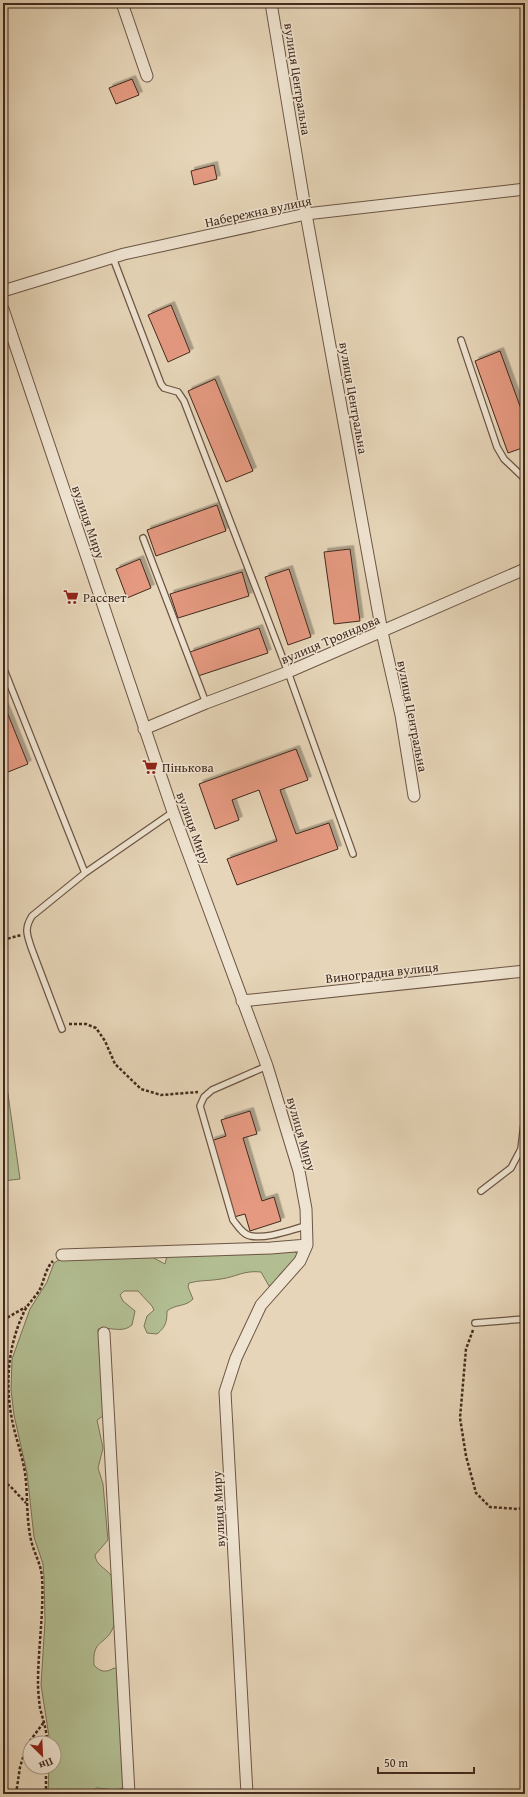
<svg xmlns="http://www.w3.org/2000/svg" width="528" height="1797" viewBox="0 0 528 1797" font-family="'Gentium Book Plus',serif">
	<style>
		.green { fill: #b2be92; stroke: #7a7458 }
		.building { fill: #e49980; stroke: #432a1e; filter: url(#shadow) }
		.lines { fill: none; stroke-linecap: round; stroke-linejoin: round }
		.service-casing { stroke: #6c5544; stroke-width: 8 }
		.minor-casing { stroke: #6c5544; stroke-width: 13 }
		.path { stroke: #432a1e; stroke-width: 2.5; stroke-dasharray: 3 2; stroke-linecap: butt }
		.service { stroke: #efe4d1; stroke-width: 5.5 }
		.minor { stroke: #efe4d1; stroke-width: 11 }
		.labels { text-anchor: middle; stroke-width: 3; stroke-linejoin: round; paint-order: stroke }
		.street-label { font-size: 13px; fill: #432a1e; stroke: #efe4d1 }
		.poi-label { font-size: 13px; fill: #432a1e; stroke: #efe4d1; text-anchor: start }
	</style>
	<defs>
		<filter id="shadow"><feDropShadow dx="3.5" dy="-3.5" stdDeviation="0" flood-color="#0004"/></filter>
	</defs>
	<rect width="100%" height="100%" fill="#e6d5b8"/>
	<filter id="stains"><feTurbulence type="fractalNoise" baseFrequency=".005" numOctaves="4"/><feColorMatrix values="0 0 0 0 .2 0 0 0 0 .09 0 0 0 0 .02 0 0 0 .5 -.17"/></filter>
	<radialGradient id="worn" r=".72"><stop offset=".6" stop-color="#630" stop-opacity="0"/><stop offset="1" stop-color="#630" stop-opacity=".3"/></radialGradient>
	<path class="green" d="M3,1059L20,1179L3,1181Z
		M293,1250L297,1254L294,1266L280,1274L277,1283L273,1286H269L261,1272C244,1270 236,1277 221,1279C210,1281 199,1280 189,1283L188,1287L193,1299C186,1307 175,1304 167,1311C167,1321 166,1327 157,1334L147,1333L144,1326L147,1316L154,1310L152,1306L138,1291H124L120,1295L123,1301L135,1311L132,1325C122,1334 109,1326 98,1329L104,1404L103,1416L97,1420L103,1448L98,1468L103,1484L108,1540L95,1555C96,1565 105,1568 111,1575C114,1585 118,1619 113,1628C105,1646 92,1639 94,1665C100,1672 106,1673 114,1668L117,1669L125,1786C119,1793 105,1788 96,1788L90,1794H48L49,1767H54V1743H50L41,1685L45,1621L44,1577L43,1564L34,1537L27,1473L14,1415L11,1390L12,1359L30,1309L47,1282L54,1263L62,1258L152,1257L165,1264L167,1256Z"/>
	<path class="building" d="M132,79L139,95L116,104L109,88Z
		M214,165L217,179L194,185L191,171Z
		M171,305L190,352L168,362L148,315Z
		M500,351L525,420V447L508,453L475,361Z
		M215,379L253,471L226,482L188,391Z
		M217,505L226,531L156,556L147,530Z
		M350,549L360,621L334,624L324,552Z
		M140,559L151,588L127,598L116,569Z
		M289,569L311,637L288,645L265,577Z
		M242,572L249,596L178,618L170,594Z
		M259,628L268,653L198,676L190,652Z
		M3,702L28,764L3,774Z
		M296,749L308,780L280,790L296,834L329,823L338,849L237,885L227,859L277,841L259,790L232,800L239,820L215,829L199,784Z
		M250,1111L257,1134L243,1138L262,1201L274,1197L281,1221L250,1231L245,1214L234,1217L211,1141L226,1136L221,1120Z"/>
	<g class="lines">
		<defs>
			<path id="service" d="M113,258L161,384L164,388L178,392L184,401L288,672L353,854
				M461,340L497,447L504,459L525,479
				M143,538L206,703
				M3,667L85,873
				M62,1029L31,947C27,934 24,929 32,916L85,873L173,812
				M267,1066L212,1090L204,1097L200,1106L233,1220C238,1226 243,1235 251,1236C268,1239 290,1230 306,1226
				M481,1191L511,1168L521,1149L525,1116
				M475,1323L525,1319"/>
			<path id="minor" d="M122,3L147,76
				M271,3L306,214L382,632L401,715L414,796
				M3,291L124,254L306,214L525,189
				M3,309L173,812L267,1066L299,1171L306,1209L307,1245L271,1248L62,1255
				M144,729L206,703L288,672L525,569
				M242,1001L525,971
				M104,1333L129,1794
				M247,1794L225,1392L236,1358L261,1305L300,1261L307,1245"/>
		</defs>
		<use href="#service" class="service-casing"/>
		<use href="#minor" class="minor-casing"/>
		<path class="path" d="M3,940L21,935
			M69,1024H86L96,1028L105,1041L115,1064L141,1089L161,1095L198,1092
			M3,1320L26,1307
			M473,1330L466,1349L460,1418L466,1456L476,1493L490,1507L518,1509L525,1507
			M3,1481L10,1486L26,1503
			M47,1743C47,1730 43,1720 40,1708C39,1700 38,1691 38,1683C38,1648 44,1613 42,1577C41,1564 34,1553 31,1540C26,1518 28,1495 25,1473C22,1453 14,1434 11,1414C5,1378 9,1341 26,1308C30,1302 35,1297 39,1291C44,1282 45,1269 53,1261
			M16,1794L20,1767L27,1745L44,1722
			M46,1794V1767"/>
		<use href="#service" class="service"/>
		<use href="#minor" class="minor"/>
	</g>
	<defs>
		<symbol id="supermarket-bare" viewBox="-9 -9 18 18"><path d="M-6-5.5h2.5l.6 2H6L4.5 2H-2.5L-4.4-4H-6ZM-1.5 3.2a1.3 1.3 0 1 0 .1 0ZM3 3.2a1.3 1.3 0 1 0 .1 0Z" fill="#8f2418" stroke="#efe4d1" stroke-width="2.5" paint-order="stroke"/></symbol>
	</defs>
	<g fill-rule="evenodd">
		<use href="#supermarket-bare" x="60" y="586" width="22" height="22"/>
		<use href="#supermarket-bare" x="139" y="756" width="22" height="22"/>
	</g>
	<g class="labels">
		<g class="street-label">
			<text transform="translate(298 79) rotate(81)" y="5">вулиця Центральна</text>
			<text transform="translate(258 211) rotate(-12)" y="5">Набережна вулиця</text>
			<text transform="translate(354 398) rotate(80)" y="5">вулиця Центральна</text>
			<text transform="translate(89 522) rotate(71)" y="5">вулиця Миру</text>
			<text transform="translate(330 639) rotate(-23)" y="5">вулиця Трояндова</text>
			<text transform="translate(413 716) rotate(79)" y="5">вулиця Центральна</text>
			<text transform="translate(194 828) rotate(70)" y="5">вулиця Миру</text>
			<text transform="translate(382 972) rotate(-6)" y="5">Виноградна вулиця</text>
			<text transform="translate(302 1134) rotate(74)" y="5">вулиця Миру</text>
			<text transform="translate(218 1509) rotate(-93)" y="5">вулиця Миру</text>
		</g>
		<g class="poi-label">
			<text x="83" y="602">Рассвет</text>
			<text x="162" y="772">Пінькова</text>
		</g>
	</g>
	<rect width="528" height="1797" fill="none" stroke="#e6d5b8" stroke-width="16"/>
	<rect x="4" y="4" width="520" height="1789" fill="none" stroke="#432a1e" stroke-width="2"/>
	<rect x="8" y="8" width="512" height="1781" fill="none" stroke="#432a1e"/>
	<g transform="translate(42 1755) rotate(156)"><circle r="19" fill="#efe4d1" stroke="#aa9a89"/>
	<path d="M0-3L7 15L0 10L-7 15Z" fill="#8f2418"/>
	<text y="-6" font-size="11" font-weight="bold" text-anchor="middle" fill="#432a1e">Пн</text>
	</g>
	<path d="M378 1767v6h96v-6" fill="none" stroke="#432a1e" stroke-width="2"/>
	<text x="384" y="1767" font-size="12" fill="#432a1e" stroke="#efe4d1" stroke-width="3" paint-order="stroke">50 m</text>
	<rect width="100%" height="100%" filter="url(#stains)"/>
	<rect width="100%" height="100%" fill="url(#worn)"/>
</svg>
